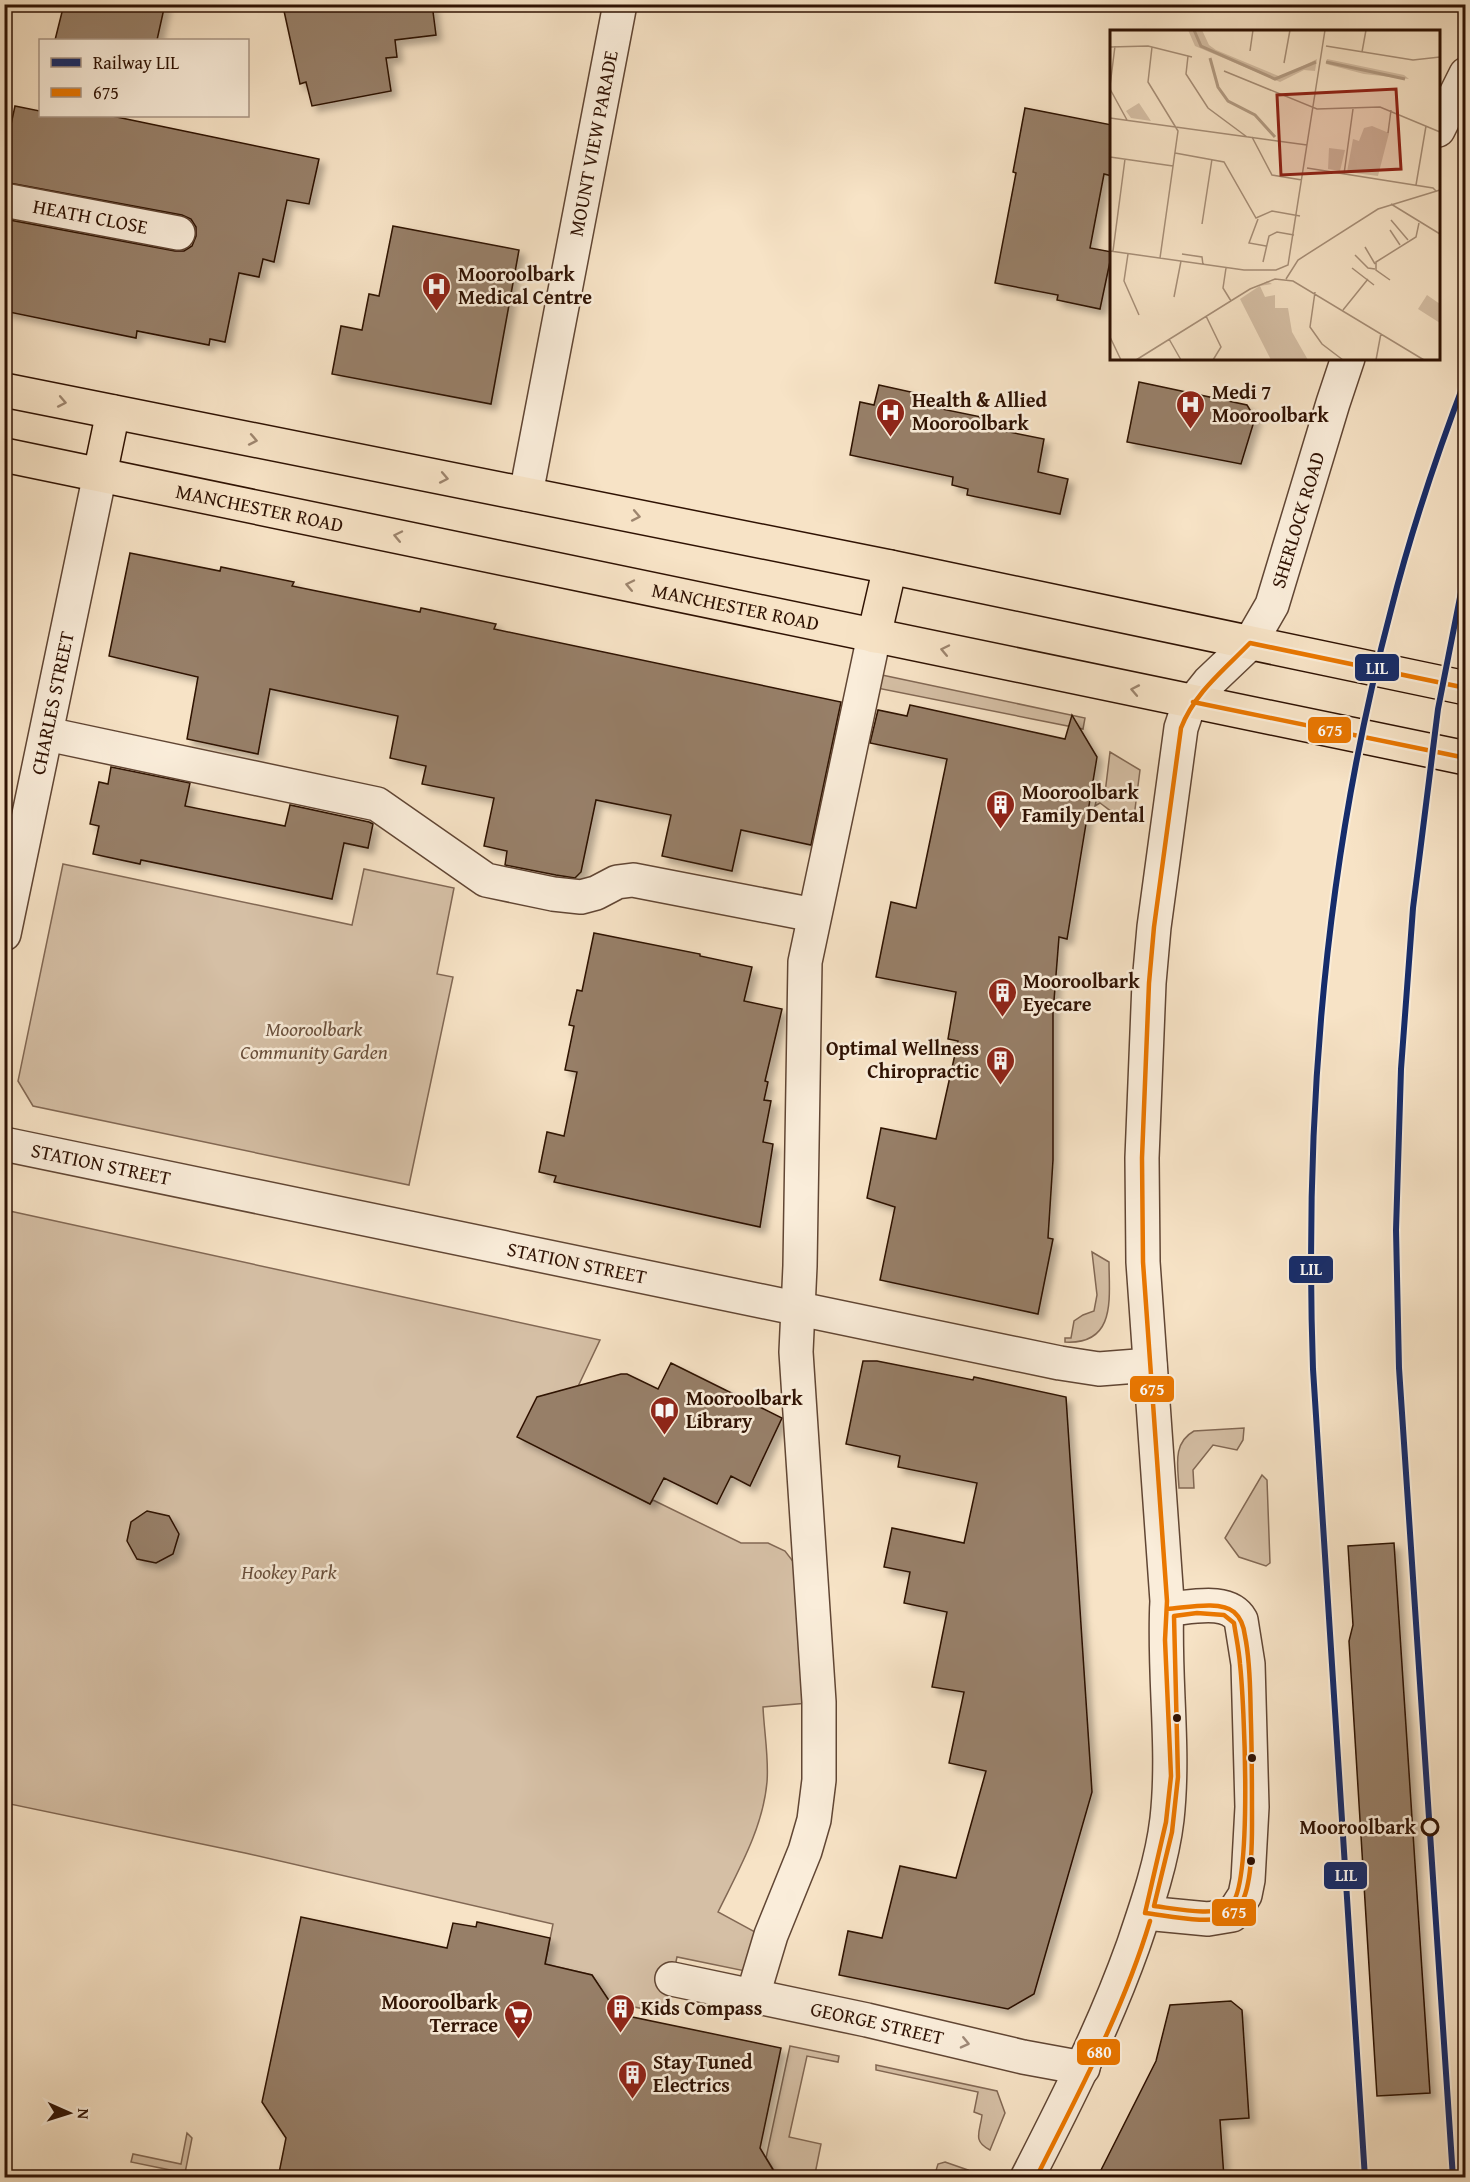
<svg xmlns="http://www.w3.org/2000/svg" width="1470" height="2182" viewBox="0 0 1470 2182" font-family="'Gentium Book Plus',serif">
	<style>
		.green { fill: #d5bfa5; stroke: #826854; stroke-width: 1.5 }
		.building { fill: #977f68; stroke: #2f1203; stroke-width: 1.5; filter: url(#shadow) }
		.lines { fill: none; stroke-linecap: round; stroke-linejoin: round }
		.minor-casing { stroke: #614634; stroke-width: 36 }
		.major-casing { stroke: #2f1203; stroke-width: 36 }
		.minor { stroke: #faedda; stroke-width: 33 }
		.major { stroke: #f7e3c6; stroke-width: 33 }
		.bus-1-casing { stroke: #faedda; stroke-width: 9 }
		.bus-2-casing { stroke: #faedda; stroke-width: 9 }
		.bus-1 { stroke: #ea7700; stroke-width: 4.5 }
		.bus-2 { stroke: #ea7700; stroke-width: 4.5 }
		.rail-1-casing { stroke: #faedda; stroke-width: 10 }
		.rail-1 { stroke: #152c6b; stroke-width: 6 }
		.oneway { stroke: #9d856e }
		.oneway2 { stroke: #9f8a79 }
		.bus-dot { fill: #2f1203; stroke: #faedda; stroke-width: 2 }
		.stop-dot { fill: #faedda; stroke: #2f1203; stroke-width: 3 }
		.labels { text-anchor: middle; stroke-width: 5; stroke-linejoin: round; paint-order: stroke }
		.street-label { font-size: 20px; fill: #2f1203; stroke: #faedda }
		.poi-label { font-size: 20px; font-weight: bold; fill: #2f1203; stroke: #faedda; text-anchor: start }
		.park-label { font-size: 20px; font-style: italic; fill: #694f3c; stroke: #faedda }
		.stop-label { font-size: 20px; font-weight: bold; fill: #2f1203; stroke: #faedda; text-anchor: end }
		.inset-river { fill: none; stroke: #b39c84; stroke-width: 3 }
		.inset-road { fill: none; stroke: #a78f78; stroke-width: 1.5 }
		.view { fill: #8f2418; fill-opacity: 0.15; stroke: #8f2418; stroke-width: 3 }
		.inset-edge { fill: none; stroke: #2f1203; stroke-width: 3 }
		.line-badge { stroke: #faedda; stroke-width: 2 }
		.badge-label { font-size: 16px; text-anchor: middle; font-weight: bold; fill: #fff }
	</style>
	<defs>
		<filter id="shadow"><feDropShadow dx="5.5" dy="5.5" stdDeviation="3" flood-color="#0004"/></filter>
	</defs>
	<rect width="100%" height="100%" fill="#f7e3c6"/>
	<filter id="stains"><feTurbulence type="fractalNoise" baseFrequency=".00333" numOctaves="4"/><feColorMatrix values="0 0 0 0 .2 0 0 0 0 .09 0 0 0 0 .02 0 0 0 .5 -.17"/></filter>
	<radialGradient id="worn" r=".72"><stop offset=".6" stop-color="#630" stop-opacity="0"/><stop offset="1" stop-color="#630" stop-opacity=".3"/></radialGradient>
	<path class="green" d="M882,675L1085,718L1083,729L877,688Z
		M1110,752L1140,770L1134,817C1122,823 1110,810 1100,803L1095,806L1097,797L1105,793Z
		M63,864L352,925L364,869L454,888L437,974L453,977L409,1185L33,1106L18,1081Z
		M5,1210L600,1340L547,1452L650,1504L653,1500L741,1543H768L785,1551L795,1564L808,1703L763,1707C764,1731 769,1758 767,1782C763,1828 738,1871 718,1912L757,1933L745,1971L677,1957L665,2013L609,2002L592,1975L545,1964L553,1924L245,1853L5,1803Z
		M1092,1252L1109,1262C1109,1297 1117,1345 1065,1342V1338H1071L1074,1321L1083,1315L1094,1311L1097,1295Z
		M1244,1428L1243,1440L1237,1450L1213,1445L1193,1470L1194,1488H1179C1178,1467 1172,1443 1194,1431Z
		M1262,1475L1267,1480L1270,1563L1266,1566L1239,1557L1225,1538Z
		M790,2046L839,2056L838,2062L807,2056L789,2137L821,2144L815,2174L831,2177H778L766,2158Z
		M876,2065L997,2091L1005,2113L990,2150C972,2141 980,2132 982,2115L974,2112L978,2092L876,2070Z
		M187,2133L192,2138L185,2173L131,2162L133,2154L181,2164Z
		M945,2162L968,2170L965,2177H934L938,2164Z"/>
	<path class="building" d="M64,4H165L157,40H55Z
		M313,4H432L436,35L395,40L397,57L386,58L391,91L312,106L306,82L300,84L284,11Z
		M15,106L40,111V116H112L319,159L309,204L287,200L274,262L263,259L259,277L239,273L225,342L210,339L209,345L137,331L136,338L4,311V219L175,251H184L192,246L196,236V227L191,219L182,215L4,182V157Z
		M1025,108L1112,125V176L1104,174L1090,248L1112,252L1100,309L1057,300L1058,295L995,283L1016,173L1013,172Z
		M393,226L519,250L491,404L332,374L341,326L362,330L369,294L379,296Z
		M1139,382L1247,405L1255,418L1241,464L1127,442Z
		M879,385L929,396L927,406L996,420L994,429L1044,439L1038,472L1068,479L1060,514L967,495L968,489L952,485L953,477L850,455L860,402L874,405Z
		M130,553L220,571L221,567L294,582L292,586L420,612L421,608L496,624L494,629L841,702L811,845L741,830L732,871L662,856L671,815L596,800L581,872L575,878L556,875L505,865L507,851L484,846L494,798L422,784L426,766L390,758L398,716L270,689L258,754L187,739L198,677L109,656Z
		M910,705L1065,739L1072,715L1097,757L1067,939L1059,937L1053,1013V1160L1048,1238L1053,1239L1038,1314L880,1280L895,1207L867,1198L881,1128L936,1139L958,1041L948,1039L956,992L876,977L891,902L916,908L947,759L870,743L878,710L907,716Z
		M111,767L190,783L185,806L285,826L290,805L369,822L373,824L368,848L344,843L332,899L141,860L140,864L93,854L99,826L90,824L99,782L108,784Z
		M594,933L700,954V956L752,967L744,1001L782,1009L765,1081L768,1082L764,1100L771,1101L763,1142L773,1144L760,1227L554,1182L556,1176L539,1172L547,1132L564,1136L577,1072L565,1070L574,1026L569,1025L577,990L582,991Z
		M863,1361H877L973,1380L974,1377L1066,1397L1092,1792L1034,1994L1008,2009L839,1975L848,1931L882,1938L900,1866L956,1878L986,1771L949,1763L964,1692L932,1687L947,1612L904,1603L910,1572L884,1567L892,1528L964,1543L977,1483L898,1467L900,1456L846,1444Z
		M671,1363L782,1418L750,1486L731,1476L717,1504L664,1478L650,1504L517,1437L537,1397L621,1374H627L658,1389Z
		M147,1511L169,1516L179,1534L173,1554L156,1563L137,1559L127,1541L131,1522Z
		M1394,1543L1430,2093L1377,2096L1349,1641L1353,1625L1348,1546Z
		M301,1917L447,1948L453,1923L476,1927L477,1922L550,1938L545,1964L592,1975L618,2014L781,2048L760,2148L778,2178H278L286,2138L262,2102Z
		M1231,2001L1242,2010L1249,2118L1220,2120L1224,2178H1097L1156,2061L1170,2005Z"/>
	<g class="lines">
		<defs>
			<g id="minor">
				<path d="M1438,130L1466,74"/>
				<path id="s1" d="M4,200L178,233"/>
				<path id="s2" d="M526,494L620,4"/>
				<path d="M47,734L377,804L486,880L553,894L581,897L596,893L617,882L633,880L814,915"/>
				<path id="s3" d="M4,934L100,474"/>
				<path id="s4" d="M4,1144L1060,1363L1099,1369L1150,1365"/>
				<path d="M1145,1913L1208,1919L1232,1915L1245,1895L1248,1880L1252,1807L1248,1664L1241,1620C1228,1597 1189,1608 1167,1609"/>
				<path id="s5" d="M672,1979L867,2020L1023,2057L1083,2068"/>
				<path d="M753,1995L771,1935L805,1851L814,1820L819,1780V1702L796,1352L800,1266L805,962L874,636"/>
				<path id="s6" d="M1027,2178C1066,2102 1104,2027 1133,1946C1147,1905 1162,1862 1167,1819C1175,1746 1163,1674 1167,1601L1143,1262L1142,1158L1149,983L1154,927L1181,728L1186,713L1193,702L1209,682L1250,643L1272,605L1333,403L1348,358"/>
			</g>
			<g id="major">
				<path d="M4,390L890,567L1466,688"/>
				<path id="s7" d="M4,455L1466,758"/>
				<path d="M100,474L113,412"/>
				<path d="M874,636L890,567"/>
			</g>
		</defs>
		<use href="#minor" class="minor-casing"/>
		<use href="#major" class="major-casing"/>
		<use href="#minor" class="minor"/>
		<use href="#major" class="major"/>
		<defs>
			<path id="bus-1" d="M1193,702L1466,758
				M1167,1609C1185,1608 1220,1600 1234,1612C1241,1618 1244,1628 1245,1636C1251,1665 1250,1695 1251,1723C1252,1757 1252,1790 1252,1824C1252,1844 1252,1864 1248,1883C1246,1894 1241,1908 1231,1915C1213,1926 1165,1915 1145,1913L1166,1822L1171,1776L1165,1640L1167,1601L1143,1262L1142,1158L1149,983L1154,927L1181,728C1195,692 1224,670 1250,643L1466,688"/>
			<path id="bus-2" d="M1197,1613L1224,1615L1234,1623C1236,1637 1239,1650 1240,1664C1244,1701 1253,1883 1231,1905C1218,1918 1172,1908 1154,1906L1172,1832L1178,1777L1174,1616Z
				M1036,2178C1078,2094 1123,2011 1150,1921"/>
		</defs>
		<use href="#bus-1" class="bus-1-casing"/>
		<use href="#bus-2" class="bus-2-casing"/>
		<use href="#bus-1" class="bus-1"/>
		<use href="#bus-2" class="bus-2"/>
		<defs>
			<path id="rail-1" d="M1365,2178L1313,1369C1304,1115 1326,855 1391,610C1411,531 1437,454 1466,378
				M1453,2178L1399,1368L1396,1230L1401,1069L1413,908L1438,709L1466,567"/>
		</defs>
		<use href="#rail-1" class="rail-1-casing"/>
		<use href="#rail-1" class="rail-1"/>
	</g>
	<defs><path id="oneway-chevron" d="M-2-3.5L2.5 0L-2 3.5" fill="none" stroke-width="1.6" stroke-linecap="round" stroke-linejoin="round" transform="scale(1.5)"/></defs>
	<g class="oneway">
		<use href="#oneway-chevron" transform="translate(62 402) rotate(11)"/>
		<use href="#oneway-chevron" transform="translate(253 440) rotate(11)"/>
		<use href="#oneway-chevron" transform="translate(444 478) rotate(11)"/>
		<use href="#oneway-chevron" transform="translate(636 516) rotate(11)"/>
		<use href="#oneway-chevron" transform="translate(398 536) rotate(-168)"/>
		<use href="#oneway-chevron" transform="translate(630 585) rotate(-168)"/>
		<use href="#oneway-chevron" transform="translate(945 650) rotate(-168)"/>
		<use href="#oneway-chevron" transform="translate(1135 690) rotate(-169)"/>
	</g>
	<use class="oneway2" href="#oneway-chevron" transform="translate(965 2043) rotate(13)"/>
	<defs>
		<symbol id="hospital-pin" viewBox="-11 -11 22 30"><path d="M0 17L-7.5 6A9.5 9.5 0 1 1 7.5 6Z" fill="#8f2418" stroke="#faedda"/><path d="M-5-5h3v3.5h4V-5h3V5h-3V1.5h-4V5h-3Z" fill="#fff"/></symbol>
		<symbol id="building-pin" viewBox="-11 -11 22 30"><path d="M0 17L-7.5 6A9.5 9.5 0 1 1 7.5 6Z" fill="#8f2418" stroke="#faedda"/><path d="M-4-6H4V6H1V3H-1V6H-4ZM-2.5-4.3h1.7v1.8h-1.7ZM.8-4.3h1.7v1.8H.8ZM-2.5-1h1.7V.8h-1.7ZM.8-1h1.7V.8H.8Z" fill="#fff"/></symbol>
		<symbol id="library-pin" viewBox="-11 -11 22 30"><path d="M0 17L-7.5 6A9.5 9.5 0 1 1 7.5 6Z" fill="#8f2418" stroke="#faedda"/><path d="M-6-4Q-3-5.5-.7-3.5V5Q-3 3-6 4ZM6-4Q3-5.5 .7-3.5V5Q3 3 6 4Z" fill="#fff"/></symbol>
		<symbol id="supermarket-pin" viewBox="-11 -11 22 30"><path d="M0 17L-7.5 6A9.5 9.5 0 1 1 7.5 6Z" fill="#8f2418" stroke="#faedda"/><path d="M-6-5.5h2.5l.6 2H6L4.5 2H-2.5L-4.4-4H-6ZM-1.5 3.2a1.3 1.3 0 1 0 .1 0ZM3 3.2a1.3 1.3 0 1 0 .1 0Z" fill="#fff"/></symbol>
	</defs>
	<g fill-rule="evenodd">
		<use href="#hospital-pin" x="420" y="270" width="33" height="45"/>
		<use href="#hospital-pin" x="1174" y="388" width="33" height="45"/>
		<use href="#hospital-pin" x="874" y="396" width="33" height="45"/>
		<use href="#building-pin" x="984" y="788" width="33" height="45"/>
		<use href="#building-pin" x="986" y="976" width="33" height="45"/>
		<use href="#building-pin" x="984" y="1044" width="33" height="45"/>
		<use href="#library-pin" x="648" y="1394" width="33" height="45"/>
		<use href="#building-pin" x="604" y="1992" width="33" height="45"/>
		<use href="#supermarket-pin" x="502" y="1998" width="33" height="45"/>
		<use href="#building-pin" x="616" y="2058" width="33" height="45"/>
	</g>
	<g class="bus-dot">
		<circle cx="1177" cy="1718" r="5"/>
		<circle cx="1252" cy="1758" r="5"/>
		<circle cx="1251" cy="1861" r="5"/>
	</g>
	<circle class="stop-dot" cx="1430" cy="1827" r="8"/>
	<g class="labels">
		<g class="street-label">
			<text dy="7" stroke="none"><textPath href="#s2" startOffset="357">MOUNT VIEW PARADE</textPath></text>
			<text dy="7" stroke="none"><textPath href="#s1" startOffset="88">HEATH CLOSE</textPath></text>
			<text dy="7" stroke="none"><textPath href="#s7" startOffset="261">MANCHESTER ROAD</textPath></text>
			<text dy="7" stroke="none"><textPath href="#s6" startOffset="1725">SHERLOCK ROAD</textPath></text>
			<text dy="7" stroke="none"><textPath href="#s7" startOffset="747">MANCHESTER ROAD</textPath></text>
			<text dy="7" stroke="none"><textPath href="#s3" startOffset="236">CHARLES STREET</textPath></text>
			<text dy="7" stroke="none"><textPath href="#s4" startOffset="99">STATION STREET</textPath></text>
			<text dy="7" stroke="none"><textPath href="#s4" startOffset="585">STATION STREET</textPath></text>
			<text dy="7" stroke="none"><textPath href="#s5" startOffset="210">GEORGE STREET</textPath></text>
		</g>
		<g class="poi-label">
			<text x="458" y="281">Mooroolbark<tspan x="458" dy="23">Medical Centre</tspan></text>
			<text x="1212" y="399">Medi 7<tspan x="1212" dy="23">Mooroolbark</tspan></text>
			<text x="912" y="407">Health &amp; Allied<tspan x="912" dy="23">Mooroolbark</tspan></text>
			<text x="1022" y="799">Mooroolbark<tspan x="1022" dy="23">Family Dental</tspan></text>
			<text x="1023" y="988">Mooroolbark<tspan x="1023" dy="23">Eyecare</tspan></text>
			<text x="979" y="1055" text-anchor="end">Optimal Wellness<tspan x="979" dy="23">Chiropractic</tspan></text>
			<text x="686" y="1405">Mooroolbark<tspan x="686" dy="23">Library</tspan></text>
			<text x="498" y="2009" text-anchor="end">Mooroolbark<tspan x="498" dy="23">Terrace</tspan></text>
			<text x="641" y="2015">Kids Compass</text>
			<text x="653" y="2069">Stay Tuned<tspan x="653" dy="23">Electrics</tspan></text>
		</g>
		<g class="park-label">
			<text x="314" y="1036">Mooroolbark<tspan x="314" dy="23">Community Garden</tspan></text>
			<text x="289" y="1579">Hookey Park</text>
		</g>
		<g class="stop-label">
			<text x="1416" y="1834">Mooroolbark</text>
		</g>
	</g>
	<g transform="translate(1110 30)">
		<rect width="330" height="330" fill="#f7e3c6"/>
		<path d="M78,0H92L99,15L106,20L171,47L207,29L205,41L194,40L170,52L85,16ZM217,29L294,45L299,49L254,44L216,34ZM29,73L41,91L21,88L16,81ZM262,96L279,103L268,146L237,142L243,109L249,111L254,98ZM219,118L235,120L230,141L218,139ZM157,251L162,254L150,256L155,267L165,265V278H178L182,302L198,330H161L130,269ZM317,265L330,274V293L308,279Z" fill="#d5bfa5"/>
		<path class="inset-river" d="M84,0L91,16L165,49L206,32M100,28L108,57L118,71L145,85L165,107M216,32L295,49"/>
		<path class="inset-road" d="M216,16L303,30L330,27M0,17L38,16L82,27M42,17L38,52L68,101L50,228M140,21L143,0M252,22L256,0M78,26L76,44L98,78L137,107M174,33L180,0M114,41L207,79L270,77L330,102M0,56L5,16M0,59L17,90M0,88L197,115M278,103L281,80M142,107L162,145L192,150M65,123L114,132L146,188L162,181L190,186M0,127L63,136M197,138L323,158L326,161M234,144L243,79M306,155L316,96M281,174L330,204M148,189L139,213L156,216M281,190L298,210M92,194L102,129M280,200L290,215M255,217L265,234M0,221L134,240H166L178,235L215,0M3,221L15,129M18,224L14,251L29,285M72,224L92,227L93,235M245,225L258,238L265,239M153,232L159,206L167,202L184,205M116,238L113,258L121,271M242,238L264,255M176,249L188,230L268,179L330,160M280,250L266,240V232L306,207L309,193M205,262L200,297L212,314L233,330M64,267L71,231M233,280L258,249M96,286L111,317L103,330M0,307L11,330M59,309L71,330M26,330L140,259L165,249L183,251L314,330M266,330L271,303"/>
		<path class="view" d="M286,59L291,139L171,145L167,65Z"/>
		<rect width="330" height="330" class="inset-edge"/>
	</g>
	<g class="line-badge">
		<rect x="1354" y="653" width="46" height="29" rx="6" fill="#152c6b"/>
		<rect x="1307" y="716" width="45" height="28" rx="6" fill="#ea7700"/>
		<rect x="1288" y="1255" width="46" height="29" rx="6" fill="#152c6b"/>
		<rect x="1129" y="1375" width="46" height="28" rx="6" fill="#ea7700"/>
		<rect x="1323" y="1861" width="45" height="29" rx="6" fill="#152c6b"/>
		<rect x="1211" y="1898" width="46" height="29" rx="6" fill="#ea7700"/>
		<rect x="1076" y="2038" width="45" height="28" rx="6" fill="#ea7700"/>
	</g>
	<g class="badge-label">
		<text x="1377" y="674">LIL</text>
		<text x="1330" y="736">675</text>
		<text x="1311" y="1275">LIL</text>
		<text x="1152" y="1395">675</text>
		<text x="1346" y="1881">LIL</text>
		<text x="1234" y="1918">675</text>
		<text x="1099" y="2058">680</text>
	</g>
	<rect width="1470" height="2182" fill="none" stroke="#f7e3c6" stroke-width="24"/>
	<rect x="6" y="6" width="1458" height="2170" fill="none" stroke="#2f1203" stroke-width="3"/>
	<rect x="12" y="12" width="1446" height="2158" fill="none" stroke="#2f1203" stroke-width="1.5"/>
	<rect x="39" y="39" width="210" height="78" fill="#faedda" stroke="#a99584" stroke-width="1.5"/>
	<rect x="51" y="58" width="30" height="9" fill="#152c6b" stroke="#a99584" stroke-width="1.5"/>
	<text x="93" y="69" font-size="18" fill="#2f1203">Railway LIL</text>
	<rect x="51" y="88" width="30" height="9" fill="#ea7700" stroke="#a99584" stroke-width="1.5"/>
	<text x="93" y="99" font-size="18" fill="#2f1203">675</text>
	<g transform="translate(69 2113) rotate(93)" stroke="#faedda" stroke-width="4.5" paint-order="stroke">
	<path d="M0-4.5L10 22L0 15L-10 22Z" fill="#2f1203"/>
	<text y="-9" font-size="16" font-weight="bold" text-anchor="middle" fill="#2f1203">N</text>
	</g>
	<rect width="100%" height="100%" filter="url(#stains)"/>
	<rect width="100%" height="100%" fill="url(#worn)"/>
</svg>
